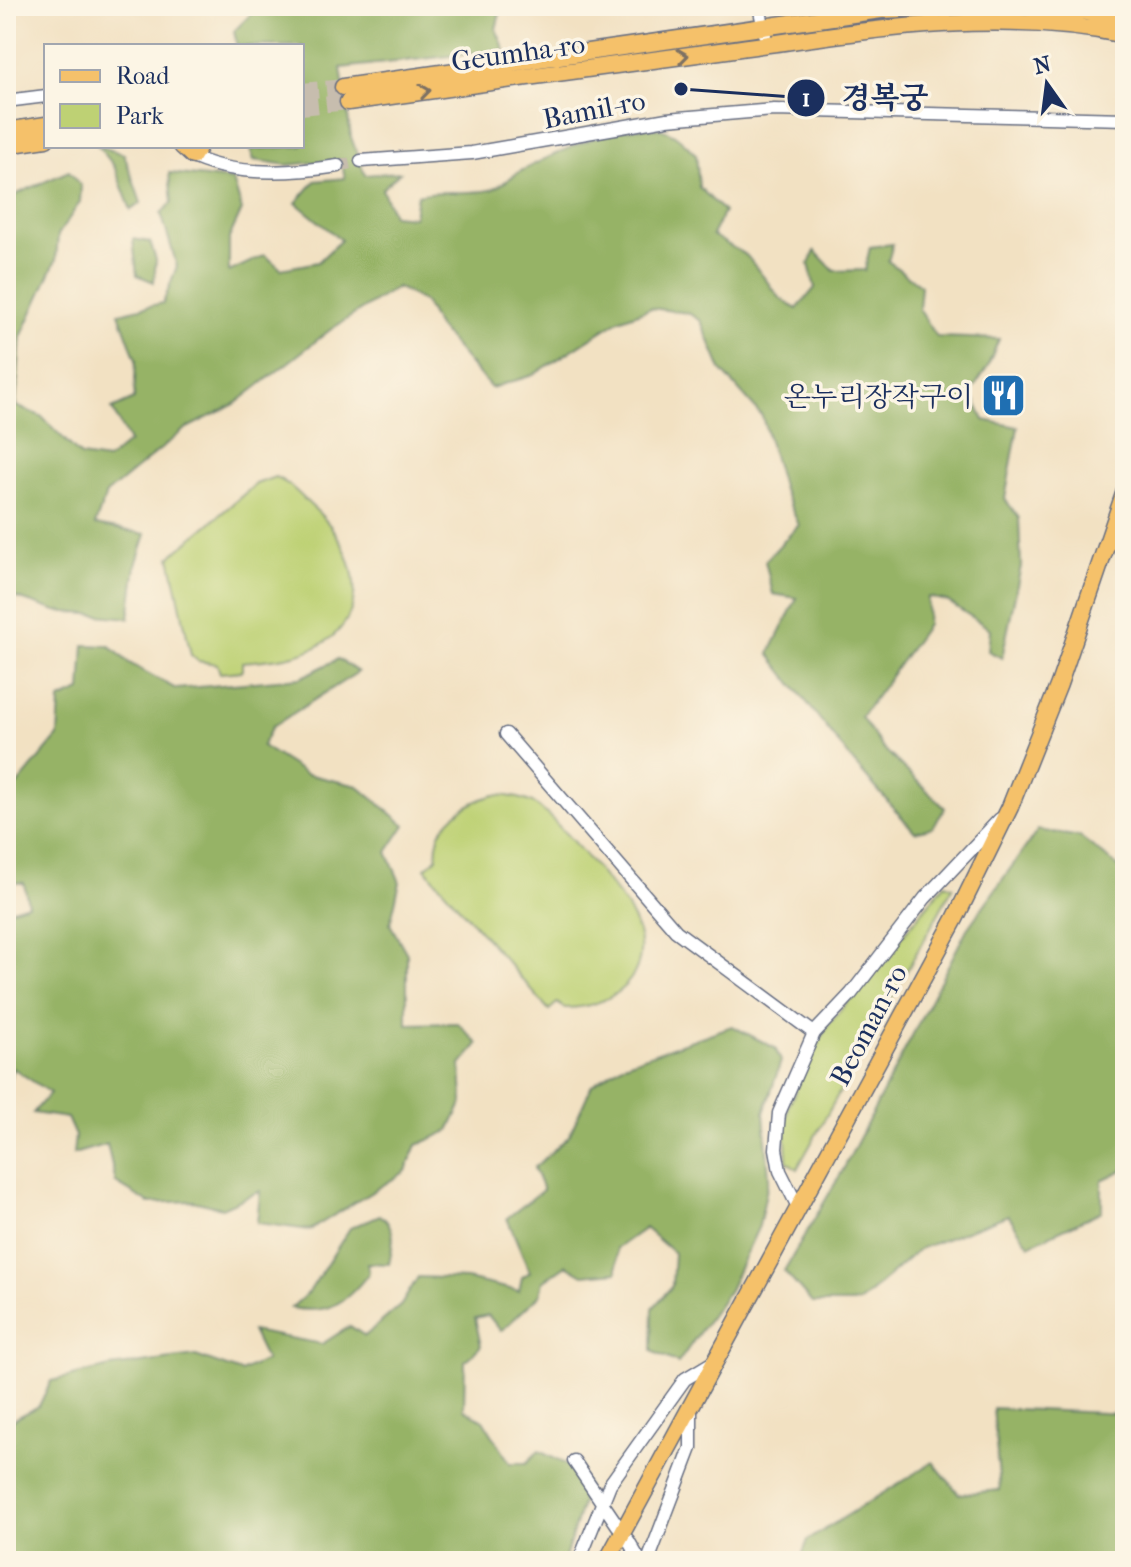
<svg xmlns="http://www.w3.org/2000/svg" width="1131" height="1567" viewBox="0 0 1131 1567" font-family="'IM FELL French Canon','Noto Serif KR',serif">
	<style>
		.green { fill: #bed174; stroke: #6c8069; stroke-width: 2 }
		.forest { fill: #96b366; stroke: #587162; stroke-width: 2 }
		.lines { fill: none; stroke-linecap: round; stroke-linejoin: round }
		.minor-tunnel { stroke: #c7bdae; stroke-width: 12; stroke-dasharray: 12 6; stroke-linecap: butt }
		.major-tunnel { stroke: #c7bdae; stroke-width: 16; stroke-dasharray: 16 8; stroke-linecap: butt }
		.minor-casing { stroke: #666d81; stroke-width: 15 }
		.major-casing { stroke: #666d81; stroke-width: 19 }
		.minor { stroke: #fff; stroke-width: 12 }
		.major { stroke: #f5c16b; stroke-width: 16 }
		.oneway { stroke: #7d7164 }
		.labels { text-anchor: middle; stroke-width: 7; stroke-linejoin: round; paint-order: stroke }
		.street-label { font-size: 28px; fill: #1b2f5e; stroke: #fcf5e5 }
		.poi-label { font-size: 28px; fill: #1b2f5e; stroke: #fcf5e5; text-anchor: end }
		.leader { fill: none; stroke: #1b2f5e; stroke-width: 3 }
		.callout-dot { fill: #1b2f5e; stroke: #fcf5e5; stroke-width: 3 }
		.mark-label { font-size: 24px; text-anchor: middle; font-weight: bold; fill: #fff }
		.callout-label { font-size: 30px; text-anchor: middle; font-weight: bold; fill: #1b2f5e; stroke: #fcf5e5; stroke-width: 7; stroke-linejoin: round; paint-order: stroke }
	</style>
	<rect width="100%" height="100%" fill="#fcf5e5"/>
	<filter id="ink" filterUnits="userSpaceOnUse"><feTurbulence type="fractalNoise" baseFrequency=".0125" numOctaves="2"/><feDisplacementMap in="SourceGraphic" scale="16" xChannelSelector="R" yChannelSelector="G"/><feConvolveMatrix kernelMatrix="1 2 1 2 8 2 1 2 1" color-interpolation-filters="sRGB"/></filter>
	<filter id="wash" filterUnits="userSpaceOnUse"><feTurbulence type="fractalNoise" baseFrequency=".006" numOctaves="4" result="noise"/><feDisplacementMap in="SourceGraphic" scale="32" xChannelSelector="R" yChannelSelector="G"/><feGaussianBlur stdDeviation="1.8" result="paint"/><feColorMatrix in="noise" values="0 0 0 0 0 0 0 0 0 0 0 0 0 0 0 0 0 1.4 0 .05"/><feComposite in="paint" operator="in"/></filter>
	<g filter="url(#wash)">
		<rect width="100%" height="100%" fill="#f2e1c2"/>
		<path class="green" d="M275,477C292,484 303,499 317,511C352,545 376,608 325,642C301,658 269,660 242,662V671L220,673L217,664L198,661L191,655L170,557L256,484Z
			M495,795C510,796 529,798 541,809C559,824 618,891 629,911C661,965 621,1008 565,1008L557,1003L549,1010L425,868L437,858C432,823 467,802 495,795Z
			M945,884L953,887L797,1169L787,1161L785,1126L789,1105L812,1055L829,1024Z"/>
		<path class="forest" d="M282,6H502L496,29L505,50L341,68L351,137L365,175L400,172L382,189L393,215L414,217L417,195C443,189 466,195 490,190C501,187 511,176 521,171C555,153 636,112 673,134C681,139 689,148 696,154L699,187L724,212L712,235L747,256L781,299L797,309L815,288L809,264L815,251L834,271L865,270L870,247L893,244L888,261L921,286L919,309L937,337L999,339L987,368L971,392L984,420L1018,427L1005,499L1019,518L1021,566L1002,658L988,651L990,629L947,601L928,597L927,625L861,717L882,747L945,808L933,827L915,832L854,763L769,654L797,598L773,594L765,561L799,525L783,490L762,416L721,370L701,321L688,313L651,308L619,320L533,375L491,388L438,327L424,302L397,287L330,330L235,404L185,429L106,494L95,525L146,534L136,565L129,618L56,611L6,594V203L19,193L69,171L81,186L80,202L58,235L56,260L21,337L16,406L41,416L81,456L107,460L129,442L112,409L134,399L136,360L119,313L163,303L177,266L161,213L172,203L169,173L233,180L242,210L229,238V272L265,255L281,269L318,262L341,240L296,203L315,181L345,178L341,160L287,165L254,160L250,149L302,146V46H237L234,31L256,9L272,13Z
			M98,146L124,154L141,203L131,210L114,166Z
			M133,239L150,242L156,260L154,282L137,275Z
			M84,645L110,646L129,663L176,689L300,678L338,659L358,672L272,727L262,746L306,774L358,786L405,825L387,852L400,882L390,924L407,954V1024L458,1023L478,1044L461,1065L463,1102L449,1131L417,1145L406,1171L310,1230L257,1223L260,1191L222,1208L193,1201L149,1203L116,1183L107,1144L73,1154L75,1136L67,1118L33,1113L50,1093L13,1068L6,1090V911L28,904L24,883L6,882V798L58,736L60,700L81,691Z
			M1038,830L1080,837L1125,872V1169L1102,1180V1211L1029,1245L1008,1215L919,1249L859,1303H812L784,1271L843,1170L967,929Z
			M732,1026L775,1048L781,1061L764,1113L769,1178L759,1226L729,1290L678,1363L652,1351L653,1308L672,1286L674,1253L645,1228L617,1248V1272L583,1275L566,1265L543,1281L540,1295L501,1331L488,1315L475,1318L481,1346L465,1361L464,1409L483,1420L510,1463H526L539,1451L574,1468L587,1487L564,1561H6V1480L11,1421L39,1406L51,1381L110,1367L196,1356L241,1372L266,1360L252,1331L322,1344L350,1326L365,1336L401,1305L418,1277L466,1279L519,1291L522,1277L530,1272L507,1218L543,1190L534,1168L569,1136L592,1085L624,1064Z
			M380,1215C398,1228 393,1244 389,1264L367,1263L369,1273C346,1303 329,1315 291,1308L309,1292L350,1228Z
			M993,1408L1125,1414V1561H800L808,1540L933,1462L959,1494L1000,1490Z"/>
	</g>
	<g filter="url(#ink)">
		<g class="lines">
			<path class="minor-tunnel" d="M338,166L361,161"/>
			<path class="major-tunnel" d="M302,91L343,87
				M302,107L348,102"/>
			<defs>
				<path id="minor" d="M759,6L765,34
					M986,6L988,23
					M6,101L46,96
					M191,148L195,158C238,177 293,173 338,166
					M361,161L472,153L667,119L774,110L1125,119
					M506,734L676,931L814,1033
					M799,1209L780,1171L776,1149L779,1113L814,1033L851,994L925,898L1000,819
					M574,1461L618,1526
					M628,1540L640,1561
					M579,1561L610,1484L685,1379L715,1361
					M648,1561L691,1448V1408"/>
				<path id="major" d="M1014,6L1086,12L1125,20
					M343,87L881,10L967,6
					M348,102C474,84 601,67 727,50C858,32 993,7 1125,35
					M6,131L46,125
					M6,145L46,139
					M182,146L193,156L199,146
					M607,1561L955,919L1010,807L1059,684L1125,491"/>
			</defs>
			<use href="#minor" class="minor-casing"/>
			<use href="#major" class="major-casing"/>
			<use href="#minor" class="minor"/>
			<use href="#major" class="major"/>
		</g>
		<defs><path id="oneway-chevron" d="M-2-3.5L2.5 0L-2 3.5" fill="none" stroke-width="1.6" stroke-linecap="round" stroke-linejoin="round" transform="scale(2)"/></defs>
		<g class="oneway">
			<use href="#oneway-chevron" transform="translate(683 56) rotate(-8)"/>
			<use href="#oneway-chevron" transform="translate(425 91) rotate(-8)"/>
		</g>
	</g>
	<defs>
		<symbol id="restaurant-square" viewBox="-11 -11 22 22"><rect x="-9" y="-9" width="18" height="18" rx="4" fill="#1f6fb2" stroke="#fcf5e5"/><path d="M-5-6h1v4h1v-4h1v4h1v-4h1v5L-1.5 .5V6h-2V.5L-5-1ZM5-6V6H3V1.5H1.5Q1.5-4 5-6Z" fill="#fff"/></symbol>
	</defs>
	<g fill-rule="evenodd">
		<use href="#restaurant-square" x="978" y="370" width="51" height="51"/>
	</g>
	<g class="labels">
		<g class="street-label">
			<text transform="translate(518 52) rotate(-8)" y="10">Geumha-ro</text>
			<text transform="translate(594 109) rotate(-11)" y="10">Bamil-ro</text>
			<text transform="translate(868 1025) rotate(-62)" y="10">Beoman-ro</text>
		</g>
		<g class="poi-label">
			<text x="973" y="406">온누리장작구이</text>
		</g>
	</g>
	<path class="leader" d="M681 89L806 98"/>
	<g class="callout-dot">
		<circle cx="681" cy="89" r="8"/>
		<circle cx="806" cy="98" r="20"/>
	</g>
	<g class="mark-label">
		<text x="806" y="106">1</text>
	</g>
	<g class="callout-label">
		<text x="885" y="108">경복궁</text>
	</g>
	<rect width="1131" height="1567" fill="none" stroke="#fcf5e5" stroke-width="32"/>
	<rect x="44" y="44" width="260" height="104" fill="#fcf5e5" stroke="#a2a6af" stroke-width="2"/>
	<rect x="60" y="70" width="40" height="12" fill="#f5c16b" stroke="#a2a6af" stroke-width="2"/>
	<text x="116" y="84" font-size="24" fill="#1b2f5e">Road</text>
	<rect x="60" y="104" width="40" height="24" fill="#bed174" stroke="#a2a6af" stroke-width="2"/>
	<text x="116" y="124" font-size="24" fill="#1b2f5e">Park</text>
	<g transform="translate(1047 84) rotate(346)" stroke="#fcf5e5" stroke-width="6" paint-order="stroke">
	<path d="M0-6L14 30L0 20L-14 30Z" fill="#1b2f5e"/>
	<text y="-12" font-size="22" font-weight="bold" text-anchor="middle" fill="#1b2f5e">N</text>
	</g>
</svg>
